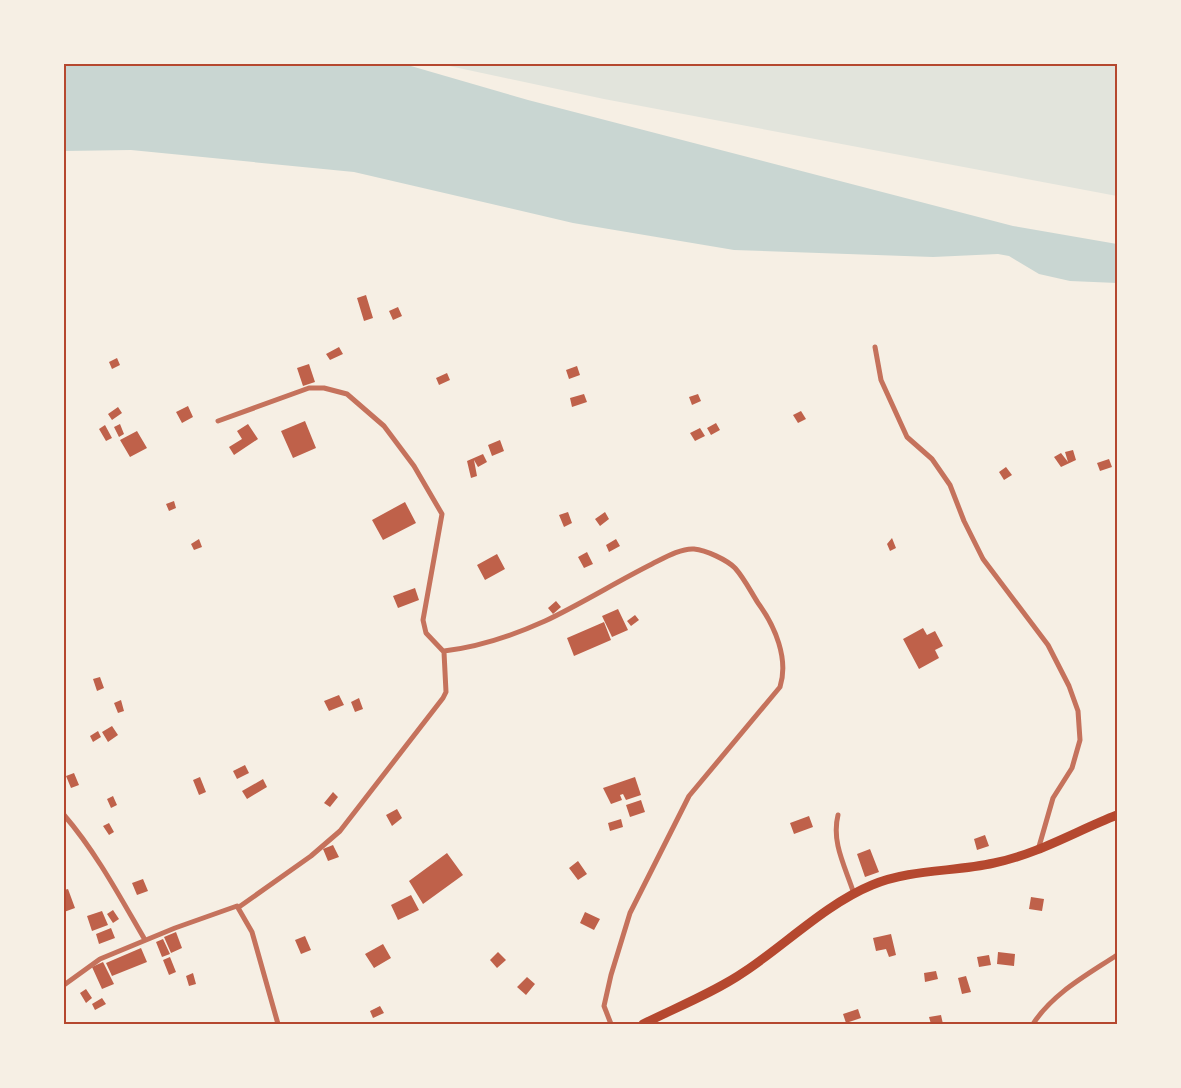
<svg xmlns="http://www.w3.org/2000/svg" width="1181" height="1088" viewBox="0 0 1181 1088" font-family="Georgia,serif">
	<style>
		.green { fill: #e2e4dc }
		.water { fill: #c9d6d2 }
		.building { fill: #bf614a }
		.lines { fill: none; stroke-linecap: round; stroke-linejoin: round }
		.minor { stroke: #c5725c; stroke-width: 5 }
		.primary { stroke: #b5482f; stroke-width: 9 }
		.neatline { fill: none; stroke: #b5482f; stroke-width: 2 }
	</style>
	<rect width="100%" height="100%" fill="#f6efe4"/>
	<path class="green" d="M440,64H1117V196L604,99Z"/>
	<path class="water" d="M64,64H404L528,100L1013,226L1117,244V283L1070,281L1039,274L1009,256L998,254L933,257L734,250L573,223L354,172L131,150L64,151Z"/>
	<path class="building" d="M366,295L373,318L364,321L357,298Z
		M398,307L402,316L393,320L389,311Z
		M339,347L343,354L330,360L326,354Z
		M117,358L120,365L112,369L109,362Z
		M309,364L315,382L303,386L297,368Z
		M577,366L580,375L569,379L566,370Z
		M447,373L450,380L439,385L436,378Z
		M584,394L587,402L572,407L570,398Z
		M698,394L701,401L692,405L689,397Z
		M188,406L193,417L182,423L176,412Z
		M118,407L122,413L112,420L108,414Z
		M801,411L806,419L798,423L793,415Z
		M305,421L316,448L293,458L281,431Z
		M716,423L720,430L711,435L707,428Z
		M120,424L124,434L119,437L114,427Z
		M248,424L258,439L234,455L229,447L242,439L237,431Z
		M105,425L112,438L106,441L99,429Z
		M700,428L705,436L695,441L690,433Z
		M137,431L147,448L130,457L120,440Z
		M500,440L504,451L492,456L488,445Z
		M1073,450L1076,460L1061,467L1054,457L1061,453L1068,462L1065,452Z
		M483,454L487,462L478,467L474,460L477,476L471,478L467,461Z
		M1109,459L1112,467L1100,471L1097,463Z
		M1006,467L1012,475L1004,480L999,472Z
		M174,501L176,508L169,511L166,504Z
		M405,502L416,523L383,540L372,520Z
		M568,512L572,523L564,527L559,515Z
		M605,512L609,519L600,526L595,519Z
		M892,538L896,548L890,551L887,544Z
		M199,539L202,547L194,550L191,544Z
		M616,539L620,546L609,552L606,545Z
		M587,552L593,564L584,568L578,557Z
		M497,554L505,569L485,580L477,565Z
		M415,588L419,600L398,608L393,596Z
		M556,601L561,607L553,614L548,608Z
		M618,609L628,630L612,637L602,616Z
		M635,615L639,620L631,626L627,621Z
		M604,622L611,640L574,656L567,638Z
		M923,628L927,635L935,631L943,646L935,650L939,658L919,669L903,639Z
		M100,677L104,688L97,691L93,679Z
		M339,695L344,705L329,711L324,701Z
		M359,698L363,709L355,712L351,702Z
		M121,700L124,711L118,713L114,703Z
		M112,726L118,735L108,742L102,732Z
		M98,731L101,737L93,742L90,736Z
		M245,765L249,773L237,779L233,771Z
		M74,773L79,785L71,788L66,776Z
		M200,777L206,792L199,795L193,780Z
		M635,777L641,795L626,800L623,794L620,795L622,800L611,804L603,788Z
		M263,779L267,787L247,799L242,791Z
		M333,792L338,797L330,807L324,803Z
		M113,796L117,805L111,808L107,799Z
		M641,800L645,812L630,817L626,805Z
		M397,809L402,818L392,826L386,815Z
		M809,816L813,827L794,834L790,823Z
		M621,819L623,827L610,831L608,823Z
		M109,823L114,832L109,835L103,826Z
		M985,835L989,846L977,850L974,839Z
		M333,845L339,857L328,861L323,849Z
		M870,849L879,872L865,877L857,854Z
		M447,853L463,875L423,904L409,881Z
		M578,861L587,874L578,880L569,868Z
		M143,879L148,891L137,895L132,883Z
		M68,889L75,908L64,912V890Z
		M411,895L419,910L398,920L391,905Z
		M1031,897L1044,899L1042,911L1029,909Z
		M113,910L119,919L113,923L107,914Z
		M102,911L108,925L92,931L87,916Z
		M585,912L600,919L594,930L580,923Z
		M111,928L115,938L99,944L96,934Z
		M176,932L182,948L171,953L164,937Z
		M891,934L896,955L889,957L886,949L876,951L873,938Z
		M305,936L311,950L301,954L295,940Z
		M163,939L170,954L162,957L156,942Z
		M383,944L391,958L374,968L365,954Z
		M141,948L147,962L112,976L106,963Z
		M498,952L506,960L497,968L490,960Z
		M998,952L1015,954L1014,966L997,964Z
		M989,955L991,965L979,967L977,957Z
		M170,957L176,972L169,975L163,960Z
		M103,962L114,984L102,989L92,967Z
		M936,971L938,979L925,982L924,973Z
		M193,973L196,984L189,986L186,976Z
		M966,976L971,992L962,994L958,978Z
		M527,977L535,984L526,995L517,987Z
		M86,989L92,998L86,1003L80,993Z
		M102,998L106,1004L95,1010L92,1004Z
		M380,1006L384,1013L373,1018L370,1011Z
		M858,1009L861,1018L846,1023L843,1014Z
		M941,1015L943,1024H931L929,1017Z"/>
	<g class="lines">
		<path class="minor" d="M875,347L881,380L907,437L932,459L950,485L964,521L983,559L1048,645L1069,686L1078,711L1080,740L1072,768L1053,798L1038,850
			M218,421L309,388H324L347,394L384,426L414,466L442,514L423,620L426,633L444,652L446,692L443,698L340,831L311,856L239,907
			M444,651C478,647 514,635 545,621C581,604 616,582 652,564C664,558 681,548 694,549C706,550 727,560 735,568C744,578 751,592 758,603C775,626 789,659 780,687L689,796L630,913L611,975L604,1006L611,1024
			M64,815C96,852 120,897 145,940
			M838,815C831,843 846,868 854,894
			M64,985L100,959L175,928L237,906L252,932L278,1024
			M1033,1024C1053,993 1087,975 1117,955"/>
		<path class="primary" d="M643,1024C675,1008 715,992 744,972C785,945 826,904 872,885C910,869 954,872 994,863C1038,854 1076,831 1117,815"/>
	</g>
	<rect width="1181" height="1088" fill="none" stroke="#f6efe4" stroke-width="130"/>
	<rect x="65" y="65" width="1051" height="958" class="neatline"/>
</svg>
